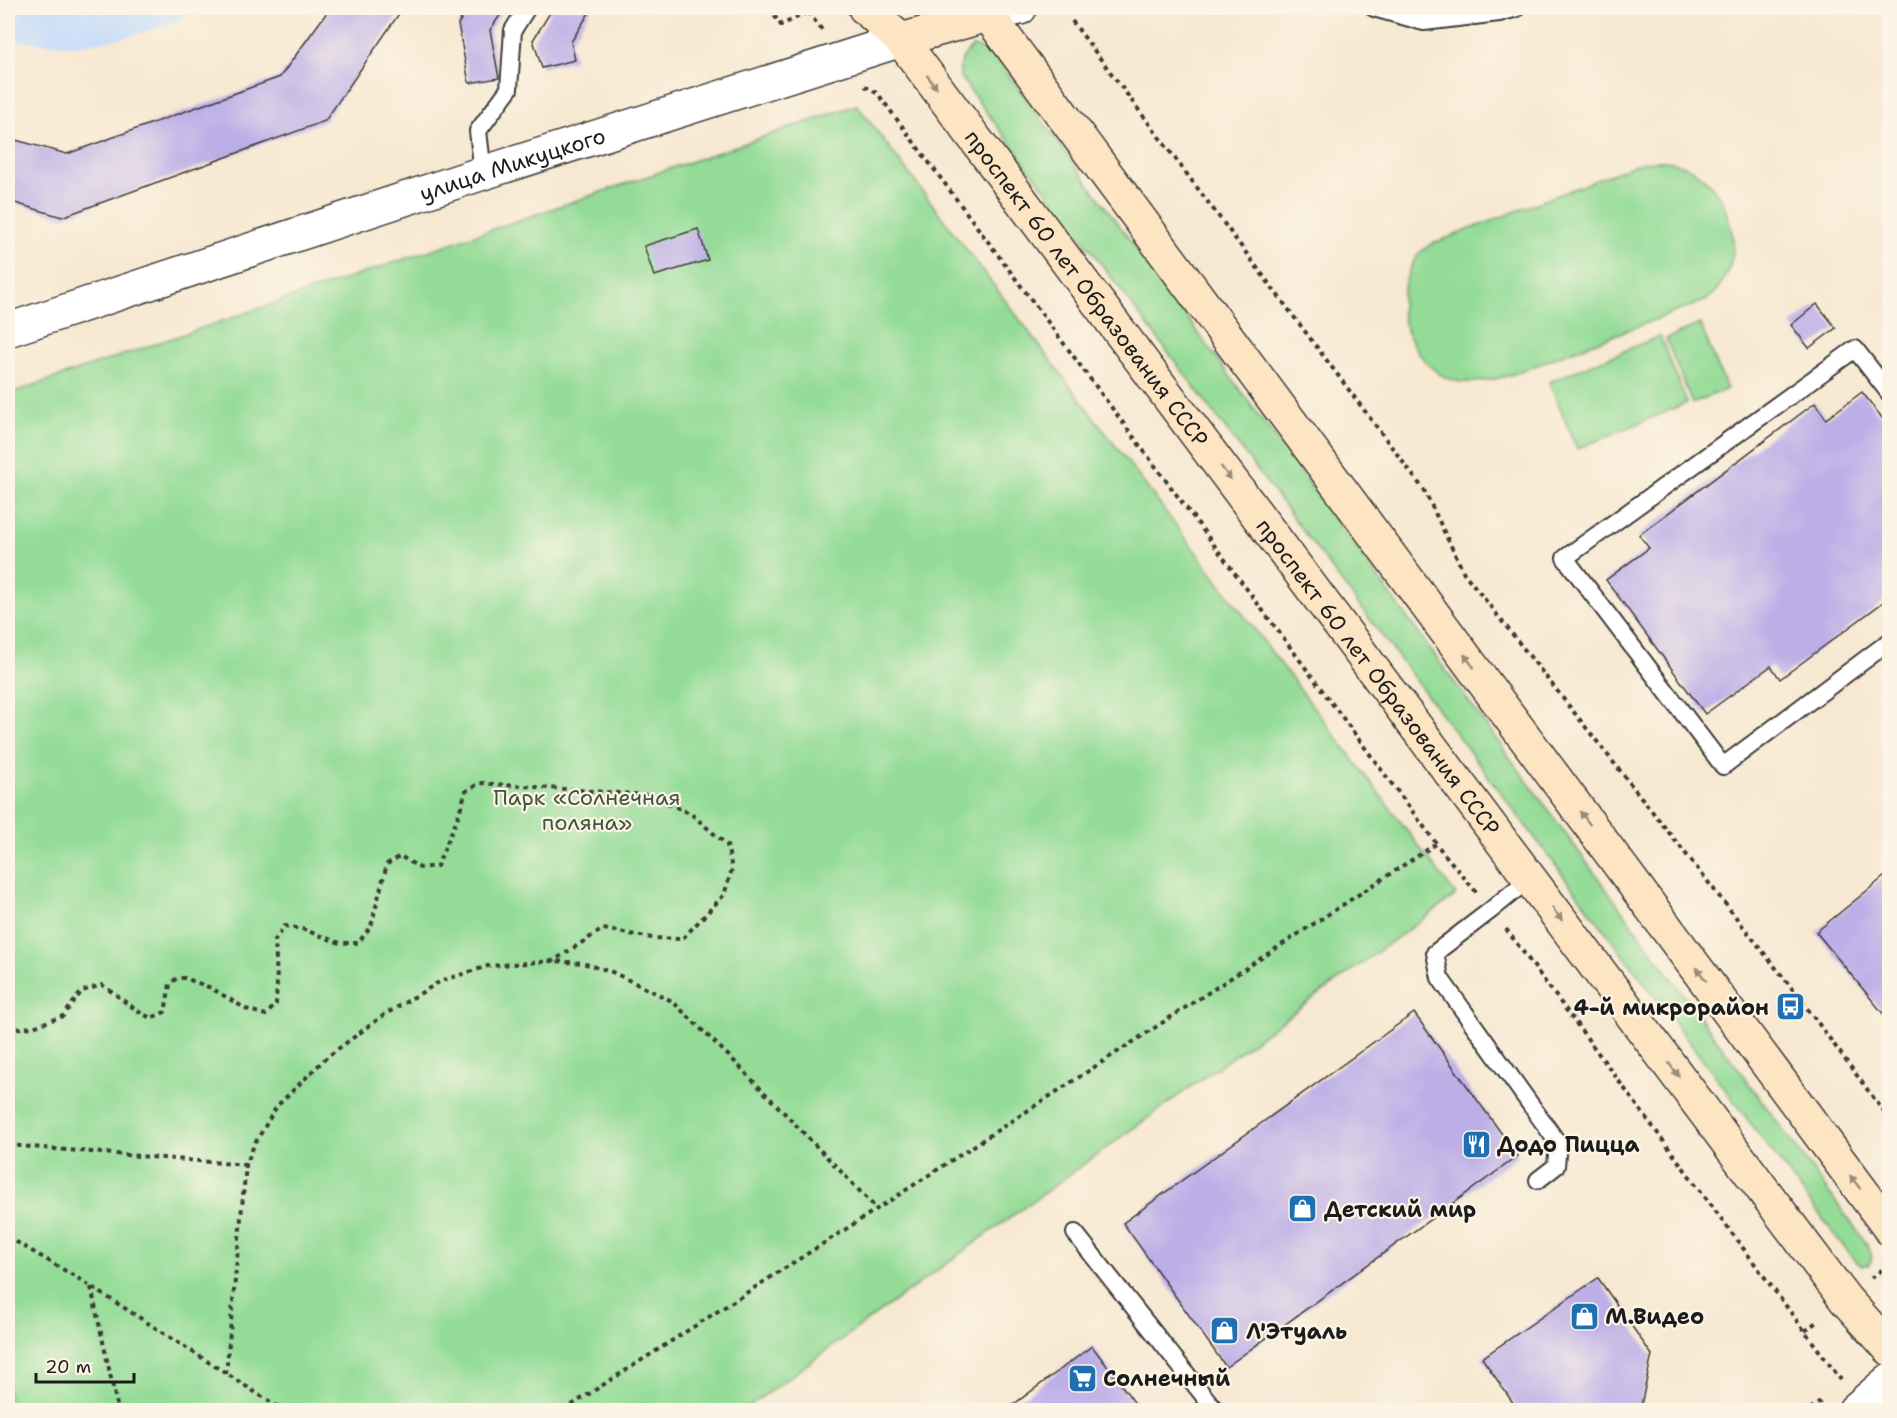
<svg xmlns="http://www.w3.org/2000/svg" width="1897" height="1418" viewBox="0 0 1897 1418" font-family="'Shantell Sans',sans-serif">
	<style>
		.built { fill: #c8ddf9 }
		.green { fill: #93db96; stroke: #587c59; stroke-width: 1.5 }
		.building { fill: #bcaee7 }
		.lines { fill: none; stroke-linecap: round; stroke-linejoin: round }
		.service-casing { stroke: #3d3b37; stroke-width: 20 }
		.minor-casing { stroke: #3d3b37; stroke-width: 36 }
		.tertiary-casing { stroke: #3d3b37; stroke-width: 36 }
		.secondary-casing { stroke: #3d3b37; stroke-width: 36 }
		.path { stroke: #3d3b37; stroke-width: 4; stroke-dasharray: 4.5 4.5; stroke-linecap: butt }
		.service { stroke: #fff; stroke-width: 16 }
		.minor { stroke: #fff; stroke-width: 33 }
		.tertiary { stroke: #fff; stroke-width: 33 }
		.secondary { stroke: #fde5c4; stroke-width: 33 }
		.oneway { fill: #988b78 }
		.labels { text-anchor: middle; stroke-width: 4.5; stroke-linejoin: round; paint-order: stroke }
		.street-label { font-size: 22px; fill: #1c1c1c; stroke: #fcf5e5 }
		.park-label { font-size: 22px; fill: #405541; stroke: #fcf5e5 }
		.poi-label { font-size: 22px; font-weight: bold; fill: #1c1c1c; stroke: #fcf5e5; text-anchor: start }
	</style>
	<rect width="100%" height="100%" fill="#fcf5e5"/>
	<filter id="ink" filterUnits="userSpaceOnUse"><feTurbulence type="fractalNoise" baseFrequency=".0167" numOctaves="2"/><feDisplacementMap in="SourceGraphic" scale="12" xChannelSelector="R" yChannelSelector="G"/><feConvolveMatrix kernelMatrix="1 2 1 2 8 2 1 2 1" color-interpolation-filters="sRGB"/></filter>
	<filter id="wash" filterUnits="userSpaceOnUse"><feTurbulence type="fractalNoise" baseFrequency=".008" numOctaves="4" result="noise"/><feDisplacementMap in="SourceGraphic" scale="24" xChannelSelector="R" yChannelSelector="G"/><feGaussianBlur stdDeviation="1.35" result="paint"/><feColorMatrix in="noise" values="0 0 0 0 0 0 0 0 0 0 0 0 0 0 0 0 0 1.4 0 .05"/><feComposite in="paint" operator="in"/></filter>
	<g filter="url(#wash)">
		<rect width="100%" height="100%" fill="#f7e8d1"/>
		<path class="built" d="M8,8H195L173,24L118,39L77,46L8,41Z"/>
		<path class="green" d="M973,46L987,50L995,56L1866,1243C1870,1251 1875,1258 1868,1265H1861L1853,1259L960,77C959,62 962,56 973,46Z
			M857,105L1456,895L744,1410H8V394Z
			M1652,161C1692,158 1722,187 1730,225C1733,235 1735,246 1732,257C1729,274 1720,288 1707,300C1660,318 1614,335 1567,353C1533,366 1499,384 1463,382C1432,381 1404,339 1402,311C1401,293 1407,270 1418,255C1421,250 1427,247 1432,244L1637,164Z
			M1700,324L1727,389L1692,403L1666,339Z
			M1660,336L1687,403L1577,449L1549,382Z"/>
		<g id="blocks">
			<path class="building" d="M330,8H403L325,121L62,217L8,201V138L67,154L280,77Z
				M468,8H505L490,30L499,78L469,83L458,24Z
				M553,8H592L571,42L575,60L542,68L533,40Z
				M698,229L708,260L654,276L644,246Z
				M1817,304L1836,328L1809,348L1791,325Z
				M1862,392L1890,428V597L1780,679L1771,666L1705,714L1606,580L1649,548L1639,535L1815,403L1826,419Z
				M1890,872V1022L1816,932Z
				M1414,1013L1518,1156L1226,1367L1123,1223Z
				M1598,1278L1652,1355L1640,1410H1518L1482,1358Z
				M1092,1346L1140,1410H1006Z"/>
		</g>
	</g>
	<g filter="url(#ink)">
		<use href="#blocks" fill-opacity="0" stroke="#3d3b37" stroke-width="1.5"/>
		<g class="lines">
			<defs>
				<path id="service" d="M1374,8L1424,22L1499,13L1517,8
					M483,173L478,131L509,89L513,30L527,8
					M1890,394L1855,349L1565,558L1723,766L1890,641
					M1530,878L1491,910L1435,953L1440,978L1558,1143L1556,1166L1538,1180
					M1075,1233L1215,1410"/>
				<path id="minor" d="M1855,1410L1890,1380"/>
				<g id="tertiary">
					<path d="M988,15L1020,8"/>
					<path id="s1" d="M8,330L483,173L901,40"/>
				</g>
				<g id="secondary">
					<path id="s2" d="M865,8L901,40L1845,1299L1890,1349"/>
					<path d="M983,8L1890,1229"/>
					<path d="M901,40L988,15"/>
				</g>
			</defs>
			<use href="#service" class="service-casing"/>
			<use href="#minor" class="minor-casing"/>
			<use href="#tertiary" class="tertiary-casing"/>
			<use href="#secondary" class="secondary-casing"/>
			<path class="path" d="M769,8L781,25L817,8
				M808,12L822,30
				M1072,21L1424,490L1464,573L1798,996L1890,1120
				M865,86L878,94L1436,843
				M1506,929L1841,1380
				M8,1029L33,1027L63,1016L82,991L102,985C119,996 133,1010 151,1018L165,1012L170,984L177,978H185L211,988L246,1009L266,1015L276,1004L277,981L275,940L285,926L302,929L340,943H358L371,926L387,864L400,856L420,868L437,866L457,819L466,791L480,783L648,795L690,813L727,845L732,869L724,895L682,939L652,938L603,929L553,961
				M8,1145L246,1165
				M8,1237L81,1280L283,1410
				M1871,1278L1887,1266
				M91,1287L118,1410
				M1805,1331L1819,1320
				M226,1374L246,1165L254,1145L277,1106L327,1057L384,1015L441,981L488,966L553,961L582,963L610,971L672,1001L734,1061L877,1209
				M564,1410L877,1209L1436,844L1477,893
				M1810,1410L1824,1399"/>
			<use href="#service" class="service"/>
			<use href="#minor" class="minor"/>
			<use href="#tertiary" class="tertiary"/>
			<use href="#secondary" class="secondary"/>
		</g>
		<defs><path id="oneway-solid" d="M-6-.8H1V-3.2L6.5 0L1 3.2V.8H-6Z" transform="scale(1.5)"/></defs>
		<g class="oneway">
			<use href="#oneway-solid" transform="translate(932 82) rotate(53)"/>
			<use href="#oneway-solid" transform="translate(1226 473) rotate(53)"/>
			<use href="#oneway-solid" transform="translate(1469 661) rotate(-127)"/>
			<use href="#oneway-solid" transform="translate(1585 818) rotate(-127)"/>
			<use href="#oneway-solid" transform="translate(1557 914) rotate(53)"/>
			<use href="#oneway-solid" transform="translate(1701 974) rotate(-127)"/>
			<use href="#oneway-solid" transform="translate(1674 1070) rotate(53)"/>
			<use href="#oneway-solid" transform="translate(1855 1182) rotate(-127)"/>
		</g>
	</g>
	<defs>
		<symbol id="bus-square" viewBox="-11 -11 22 22"><rect x="-9" y="-9" width="18" height="18" rx="4" fill="#1f6fb2" stroke="#fcf5e5"/><path d="M-5-6H5V4H4V6H2V4H-2V6H-4V4H-5ZM-3.5-4V0h7V-4ZM-3.5 1.2v1.5H-2V1.2ZM2 1.2v1.5H3.5V1.2Z" fill="#fff"/></symbol>
		<symbol id="restaurant-square" viewBox="-11 -11 22 22"><rect x="-9" y="-9" width="18" height="18" rx="4" fill="#1f6fb2" stroke="#fcf5e5"/><path d="M-5-6h1v4h1v-4h1v4h1v-4h1v5L-1.5 .5V6h-2V.5L-5-1ZM5-6V6H3V1.5H1.5Q1.5-4 5-6Z" fill="#fff"/></symbol>
		<symbol id="shop-square" viewBox="-11 -11 22 22"><rect x="-9" y="-9" width="18" height="18" rx="4" fill="#1f6fb2" stroke="#fcf5e5"/><path d="M-5-2.5h2.3a2.7 3.5 0 0 1 5.4 0H5L5.5 6h-11ZM-1.5-2.5h3a1.5 2.3 0 0 0-3 0Z" fill="#fff"/></symbol>
		<symbol id="supermarket-square" viewBox="-11 -11 22 22"><rect x="-9" y="-9" width="18" height="18" rx="4" fill="#1f6fb2" stroke="#fcf5e5"/><path d="M-6-5.5h2.5l.6 2H6L4.5 2H-2.5L-4.4-4H-6ZM-1.5 3.2a1.3 1.3 0 1 0 .1 0ZM3 3.2a1.3 1.3 0 1 0 .1 0Z" fill="#fff"/></symbol>
	</defs>
	<g fill-rule="evenodd">
		<use href="#bus-square" x="1774" y="990" width="33" height="33"/>
		<use href="#restaurant-square" x="1460" y="1128" width="33" height="33"/>
		<use href="#shop-square" x="1286" y="1192" width="33" height="33"/>
		<use href="#shop-square" x="1568" y="1300" width="33" height="33"/>
		<use href="#shop-square" x="1208" y="1314" width="33" height="33"/>
		<use href="#supermarket-square" x="1066" y="1362" width="33" height="33"/>
	</g>
	<g class="labels">
		<g class="street-label">
			<text dy="8" stroke="none"><textPath href="#s1" startOffset="531">улица Микуцкого</textPath></text>
			<text dy="8" stroke="none"><textPath href="#s2" startOffset="358">проспект 60 лет Образования СССР</textPath></text>
			<text dy="8" stroke="none"><textPath href="#s2" startOffset="844">проспект 60 лет Образования СССР</textPath></text>
		</g>
		<g class="park-label">
			<text x="587" y="805">Парк «Солнечная<tspan x="587" dy="25">поляна»</tspan></text>
		</g>
		<g class="poi-label">
			<text x="1769" y="1015" text-anchor="end">4-й микрорайон</text>
			<text x="1497" y="1152">Додо Пицца</text>
			<text x="1324" y="1217">Детский мир</text>
			<text x="1605" y="1324">М.Видео</text>
			<text x="1246" y="1339">Л'Этуаль</text>
			<text x="1103" y="1386">Солнечный</text>
		</g>
	</g>
	<rect width="1897" height="1418" fill="none" stroke="#fcf5e5" stroke-width="30"/>
	<path d="M36 1373v9h98v-9" fill="none" stroke="#1c1c1c" stroke-width="3"/>
	<text x="45" y="1373" font-size="18" fill="#1c1c1c" stroke="#fcf5e5" stroke-width="4.5" paint-order="stroke">20 m</text>
</svg>
